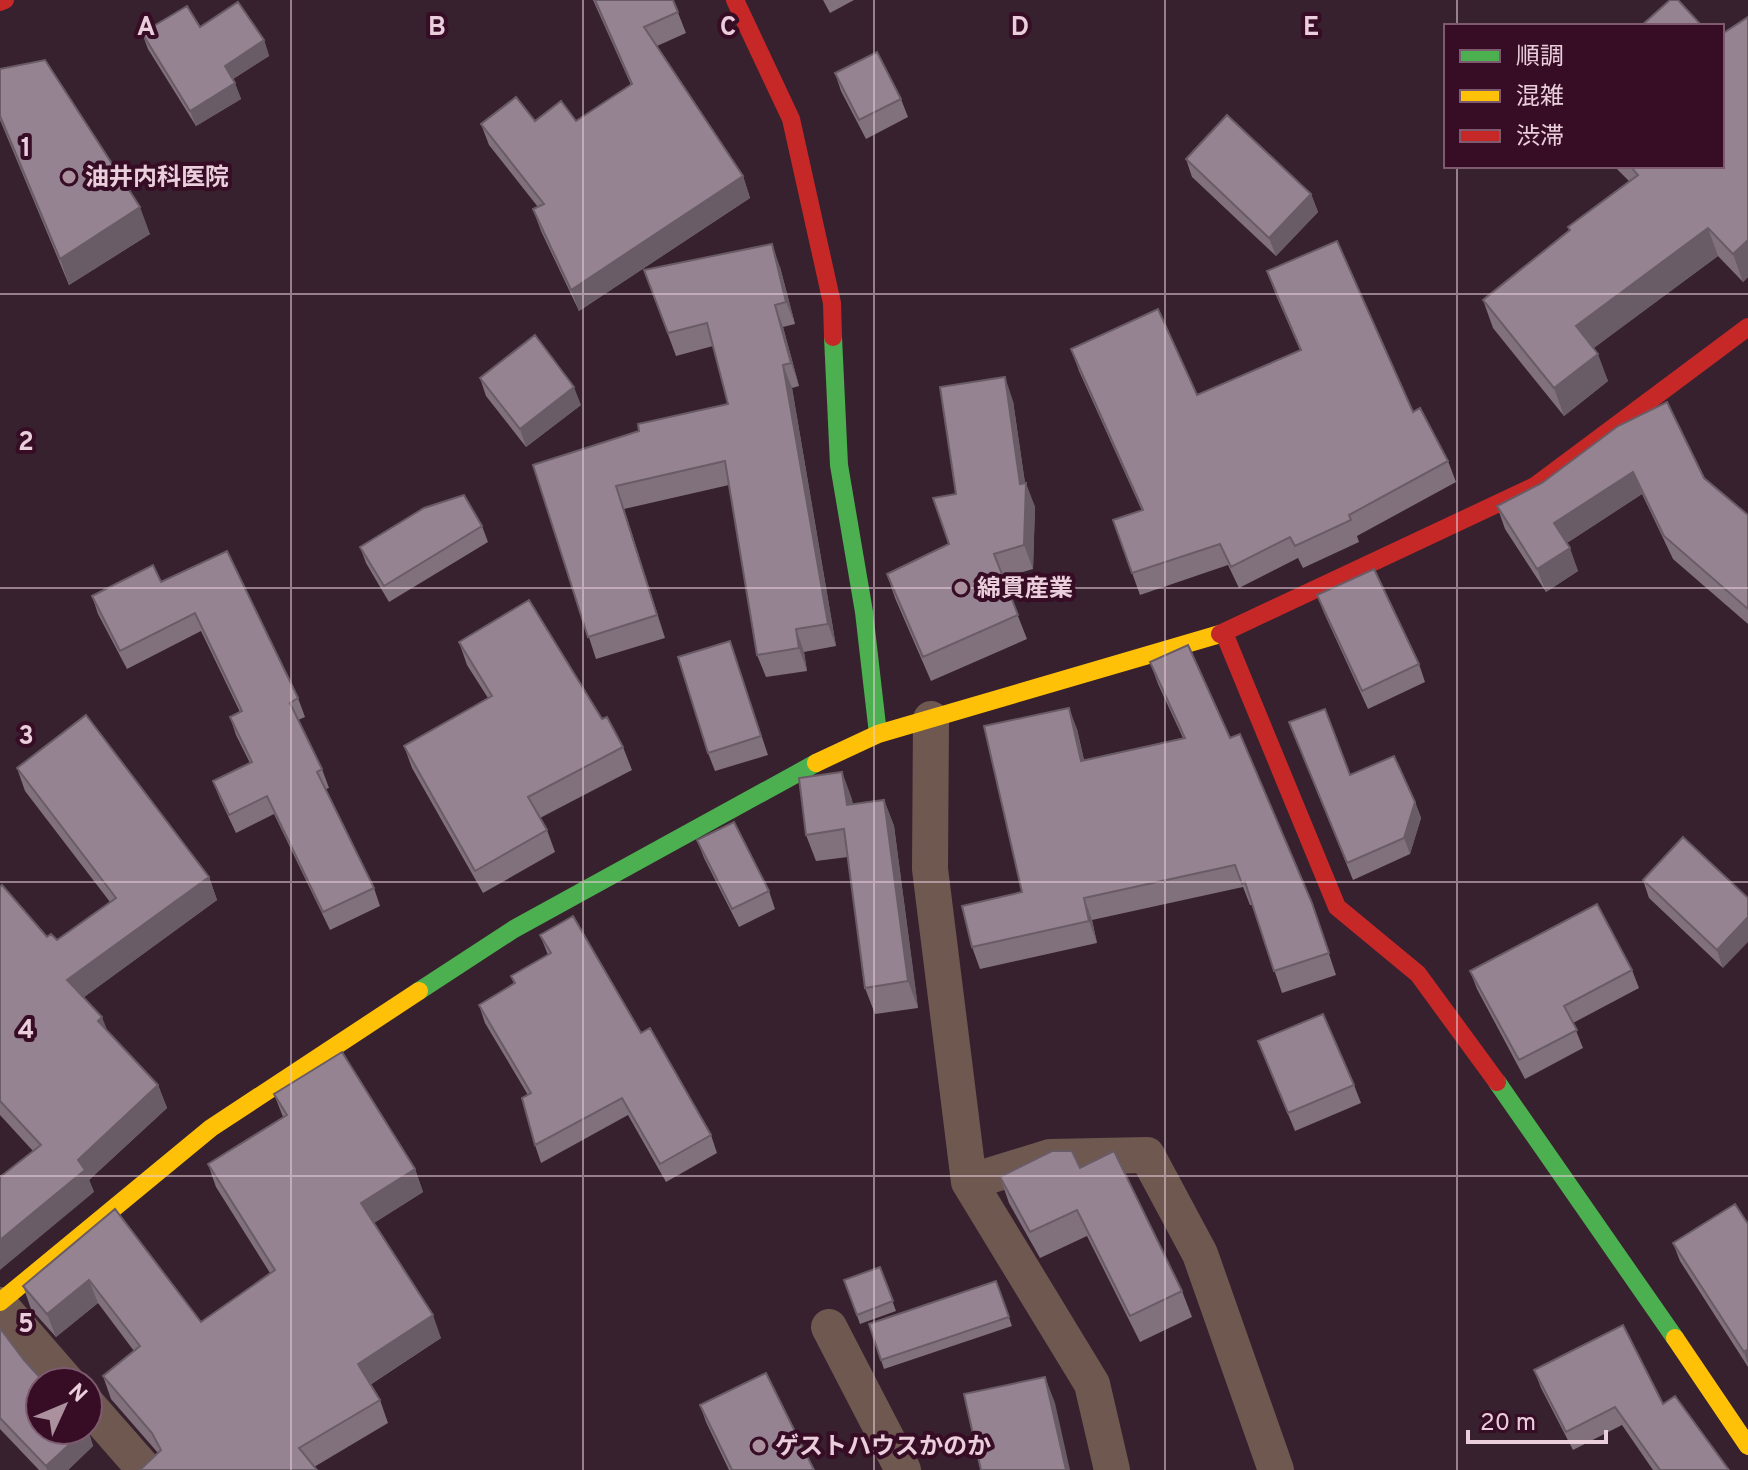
<svg xmlns="http://www.w3.org/2000/svg" width="1748" height="1470" viewBox="0 0 1748 1470" font-family="Overpass,'Noto Sans JP',sans-serif">
	<style>
		.lines { fill: none; stroke-linecap: round; stroke-linejoin: round }
		.street { stroke: #6f5850; stroke-width: 36 }
		.fast { stroke: #4caf50; stroke-width: 18 }
		.slow { stroke: #ffc107; stroke-width: 18 }
		.jam { stroke: #c62828; stroke-width: 18 }
		.wall { fill: #81717d }
		.shaded-wall { fill: #695c66 }
		.building { fill: #968391; stroke: #695c66; stroke-width: 2 }
		.grid { fill: none; stroke: #eacedb; stroke-width: 2; stroke-opacity: 0.55 }
		.poi-dot { fill: #ab919e; stroke: #360d25; stroke-width: 3 }
		.labels { text-anchor: middle; stroke-width: 8; stroke-linejoin: round; paint-order: stroke }
		.poi-label { font-size: 24px; font-weight: bold; fill: #eacedb; stroke: #360d25; text-anchor: start }
		.grid-label { font-size: 26px; text-anchor: middle; font-weight: bold; fill: #eacedb; stroke: #360d25; stroke-width: 8; stroke-linejoin: round; paint-order: stroke }
	</style>
	<rect width="100%" height="100%" fill="#37212e"/>
	<g class="lines">
		<path class="street" d="M931,719L930,869L969,1182L1092,1384L1112,1470
			M969,1182L1050,1157L1147,1155L1200,1254L1276,1470
			M0,1305L67,1382
			M829,1327L903,1470
			M88,1405L145,1470"/>
		<path class="fast" d="M833,337L839,465L864,612L878,734
			M419,991L514,929L816,763
			M1497,1082L1675,1338"/>
		<path class="slow" d="M816,763L878,734L1220,634
			M0,1302L211,1128L419,991
			M1675,1338L1748,1446"/>
		<path class="jam" d="M735,0L791,119L832,303L833,337
			M0,2L5,0
			M1224,633L1337,907L1418,974L1497,1082
			M1220,634L1535,486L1748,327"/>
	</g>
	<path class="wall" d="M593,0H673L686,33L657,46L743,176L750,198L579,311L541,231L533,209L538,207L489,145L481,124L535,121H576L631,85Z
		M823,0H854L830,13Z
		M1748,17V277L1743,282L1718,256L1593,348L1608,381L1564,416L1493,328L1483,300L1569,230L1568,227L1629,181L1614,166H1722Z
		M200,27L264,40L269,56L233,79L241,99L196,126L148,49L142,33Z
		M0,69L150,234L69,285L0,120Z
		M835,73L901,99L908,117L866,139L841,91Z
		M1186,159L1311,194L1318,212L1276,256L1192,177Z
		M780,267L795,324L783,327L799,386L792,388L836,646L804,652L807,671L766,677L757,655L729,485L624,509L665,638L596,659L533,465L728,404L713,346L676,356L644,270Z
		M1267,271L1413,412L1448,461L1456,482L1357,536L1359,542L1303,568L1298,558L1239,588L1228,565L1140,595L1113,520L1142,511L1079,371L1071,349L1197,395L1300,350L1275,293Z
		M480,378L581,405L526,447L486,396Z
		M1013,401L1025,483L1035,507L1033,569L1003,578L1027,639L931,681L895,598L887,574L949,544L956,494Z
		M1618,426L1704,478L1748,515V624L1673,559L1642,494L1567,543L1578,571L1546,592L1505,529L1497,506L1542,483Z
		M482,526L488,542L389,602L366,563L360,547Z
		M161,582L298,698L305,717L298,720L322,769L329,788L326,789L374,888L380,906L330,930L274,814L236,833L220,799L213,781L250,763L236,735L230,717L240,712L201,631L127,669L98,614L92,596Z
		M1317,595L1419,664L1425,682L1368,709L1324,613Z
		M730,641L768,755L715,771L708,753Z
		M459,642L602,719L623,747L632,770L540,818L547,830L555,852L483,893L412,768L404,746L488,698L467,665Z
		M1150,662L1230,738L1312,903L1336,975L1282,993L1252,905H1250L1243,887L1092,920L1097,943L980,969L972,947L1022,892L1077,729L1084,760L1183,738L1158,684Z
		M1289,722L1350,775L1415,802L1421,818L1410,854L1353,880Z
		M17,768L209,877L217,900L84,997L107,1030L158,1085L167,1108L89,1180L94,1192L33,1151L0,1115V887L47,937L57,940L110,902L25,791Z
		M842,772L853,804L884,800L894,826L918,1008L875,1014L865,988L848,857L816,861L806,835Z
		M1683,837L1723,968L1649,898L1643,880Z
		M697,840L769,891L775,909L739,927L704,858Z
		M540,935L641,1033L711,1135L717,1153L666,1182L628,1115L541,1163L535,1145L528,1095L485,1023L479,1005L514,984L511,976L548,955Z
		M1632,970L1639,988L1573,1023L1583,1048L1525,1079L1477,989L1470,971Z
		M1258,1041L1354,1085L1361,1103L1295,1131Z
		M274,1094L415,1169L423,1192L374,1223L441,1338L370,1385L380,1400L388,1423L314,1467L158,1453L111,1399L103,1376L134,1351L98,1303L56,1337L31,1309L23,1286L115,1209L201,1322L270,1273L216,1187L208,1164L283,1117Z
		M1080,1168L1182,1291L1192,1317L1140,1342L1087,1236L1040,1258L1009,1203L1000,1177Z
		M1748,1224V1367L1680,1261L1673,1243Z
		M880,1267L896,1311L860,1324L844,1280Z
		M996,1281L1012,1326L884,1369L869,1324Z
		M0,1328L40,1430H88L93,1446L68,1470H39L0,1429Z
		M1534,1370L1663,1404L1729,1470H1653L1622,1425L1573,1450L1541,1388Z
		M700,1405L814,1470H729L706,1422Z"/>
	<path class="shaded-wall" d="M264,40L269,56L230,81L225,66Z
		M235,83L241,99L196,126L190,111Z
		M743,176L750,198L579,311L571,290Z
		M1311,194L1318,212L1276,256L1269,238Z
		M140,207L150,234L69,285L60,259Z
		M1708,228L1718,256L1586,354L1576,326Z
		M1748,240V277L1743,282L1733,254Z
		M772,244L780,267L795,324L786,302Z
		M775,305L783,327L799,386L791,363Z
		M1598,354L1608,381L1564,416L1554,388Z
		M783,365L792,388L836,646L828,624Z
		M1005,377L1013,401L1026,490V483L1035,507L1033,569L1024,545L1020,484Z
		M574,387L581,405L526,447L520,429Z
		M1633,472L1642,494L1562,546L1554,523Z
		M616,486L624,509L665,638L657,615Z
		M1570,548L1578,571L1546,592L1537,569Z
		M796,629L804,652L807,671L799,648Z
		M1069,708L1077,729L1089,783L1081,761Z
		M842,772L852,799L857,831L847,805Z
		M884,800L894,826L918,1008L908,981Z
		M1415,802L1421,818L1410,854L1404,838Z
		M209,877L217,900L76,1003L67,980Z
		M1084,898L1092,920L1097,943L1089,921Z
		M1748,917V942L1723,968L1717,950Z
		M102,1017L111,1040L98,1021Z
		M158,1085L167,1108L89,1180L94,1192L0,1270V1240L78,1160Z
		M415,1169L423,1192L369,1226L361,1203Z
		M89,1280L98,1303L56,1337L47,1314Z
		M433,1315L441,1338L366,1387L358,1364Z
		M1748,1349V1364L1744,1352Z
		M1045,1377L1055,1403L1070,1470H1066Z
		M85,1430H88L93,1446L68,1470H47L46,1466Z"/>
	<path class="building" d="M595,0H673L678,12L644,27L743,176L571,290L533,209L544,204L481,124L516,97L535,121L561,101L576,121L632,84Z
		M1670,0H1678L1702,26H1641Z
		M238,2L264,40L225,66L235,83L190,111L142,33L187,6L200,27Z
		M1748,17V240L1733,254L1708,228L1576,326L1598,354L1554,388L1483,300L1570,230L1568,227L1638,175L1630,166H1722V34Z
		M877,52L901,99L859,120L835,73Z
		M45,60L140,207L60,259L0,116V69Z
		M1227,115L1311,194L1269,238L1186,159Z
		M1337,241L1413,412L1420,408L1448,461L1349,515L1351,520L1295,546L1290,537L1231,567L1220,544L1132,573L1113,520L1143,510L1071,349L1158,309L1197,395L1301,350L1267,271Z
		M772,244L786,302L775,305L791,363L783,365L828,624L796,629L799,648L757,655L725,461L616,486L657,615L588,637L533,465L639,431L638,424L728,404L707,323L668,333L644,270Z
		M535,335L574,387L520,429L480,378Z
		M1005,377L1020,484L1026,483L1024,545L994,554L1018,615L923,657L887,574L949,544L933,498L956,494L940,387Z
		M1667,402L1704,478L1748,515V609L1664,536L1633,472L1554,523L1570,548L1537,569L1497,506L1542,483L1618,426Z
		M464,495L482,526L384,586L360,547L424,508Z
		M227,551L298,698L290,703L322,769L317,772L374,888L323,912L267,796L229,815L213,781L252,762L230,717L242,711L195,613L120,651L92,596L153,565L161,582Z
		M1374,569L1419,664L1362,691L1317,595Z
		M529,600L602,719L607,717L623,747L528,797L547,830L475,871L404,746L492,696L459,642Z
		M730,641L761,736L708,753L678,657Z
		M1188,645L1230,738L1240,734L1312,903L1329,953L1274,971L1245,882L1242,884L1235,865L1084,898L1089,921L972,947L962,906L1022,892L984,726L1069,708L1081,761L1185,738L1150,662Z
		M1325,709L1350,775L1394,756L1415,802L1404,838L1347,863L1289,722Z
		M86,715L209,877L67,980L102,1017L98,1021L158,1085L78,1160L85,1170L0,1240V1177L41,1145L0,1101V887L2,885L47,937L51,934L57,940L116,898L17,768Z
		M842,772L847,805L884,800L908,981L865,988L844,829L806,835L799,778Z
		M734,822L769,891L732,909L697,840Z
		M1683,837L1748,898V917L1717,950L1643,880Z
		M1597,904L1632,970L1564,1006L1577,1030L1519,1060L1470,971Z
		M573,916L641,1033L650,1028L711,1135L660,1164L622,1098L535,1145L522,1098L531,1093L479,1005L515,983L511,976L551,953L540,935Z
		M1323,1014L1354,1085L1288,1113L1258,1041Z
		M342,1052L415,1169L361,1203L433,1315L358,1364L380,1400L299,1448L317,1470H140L161,1450L152,1433L103,1376L140,1346L89,1280L47,1314L23,1286L115,1209L201,1322L275,1270L208,1164L287,1115L274,1094Z
		M1052,1151H1072L1080,1168L1114,1151L1182,1291L1130,1316L1077,1210L1030,1232L1000,1177Z
		M1735,1204L1748,1224V1349L1744,1352L1673,1243Z
		M880,1267L893,1301L857,1315L844,1280Z
		M996,1281L1009,1317L881,1360L869,1324Z
		M1623,1325L1663,1404L1675,1396L1729,1470H1660L1615,1407L1566,1432L1534,1370Z
		M0,1328L24,1360L44,1382H40V1430H85L46,1466L0,1418Z
		M766,1373L814,1470H732L700,1405Z
		M1045,1377L1066,1470H981L964,1394Z"/>
	<path class="grid" d="M291,0V1470M583,0V1470M874,0V1470M1165,0V1470M1457,0V26M1457,166V1470M0,294H1748M0,588H1748M0,882H1748M0,1176H1748"/>
	<g class="poi-dot">
		<circle cx="69" cy="177" r="8"/>
		<circle cx="961" cy="588" r="8"/>
		<circle cx="759" cy="1446" r="8"/>
	</g>
	<g class="labels">
		<g class="poi-label">
			<text x="85" y="185">油井内科医院</text>
			<text x="977" y="596">綿貫産業</text>
			<text x="775" y="1454">ゲストハウスかのか</text>
		</g>
	</g>
	<g class="grid-label">
		<text x="146" y="35">A</text>
		<text x="437" y="35">B</text>
		<text x="728" y="35">C</text>
		<text x="1020" y="35">D</text>
		<text x="1311" y="35">E</text>
		<text x="26" y="156">1</text>
		<text x="26" y="450">2</text>
		<text x="26" y="744">3</text>
		<text x="26" y="1038">4</text>
		<text x="26" y="1332">5</text>
	</g>
	<rect x="1444" y="24" width="280" height="144" fill="#360d25" stroke="#7e5a6e" stroke-width="2"/>
	<rect x="1460" y="50" width="40" height="12" fill="#4caf50" stroke="#7e5a6e" stroke-width="2"/>
	<text x="1516" y="64" font-size="24" fill="#eacedb">順調</text>
	<rect x="1460" y="90" width="40" height="12" fill="#ffc107" stroke="#7e5a6e" stroke-width="2"/>
	<text x="1516" y="104" font-size="24" fill="#eacedb">混雑</text>
	<rect x="1460" y="130" width="40" height="12" fill="#c62828" stroke="#7e5a6e" stroke-width="2"/>
	<text x="1516" y="144" font-size="24" fill="#eacedb">渋滞</text>
	<g transform="translate(64 1406) rotate(46)"><circle r="38" fill="#360d25" stroke="#7e5a6e" stroke-width="2"/>
	<path d="M0-6L14 30L0 20L-14 30Z" fill="#ab919e"/>
	<text y="-12" font-size="22" font-weight="bold" text-anchor="middle" fill="#eacedb">N</text>
	</g>
	<path d="M1468 1430v12h138v-12" fill="none" stroke="#eacedb" stroke-width="4"/>
	<text x="1480" y="1430" font-size="24" fill="#eacedb" stroke="#360d25" stroke-width="6" paint-order="stroke">20 m</text>
</svg>
